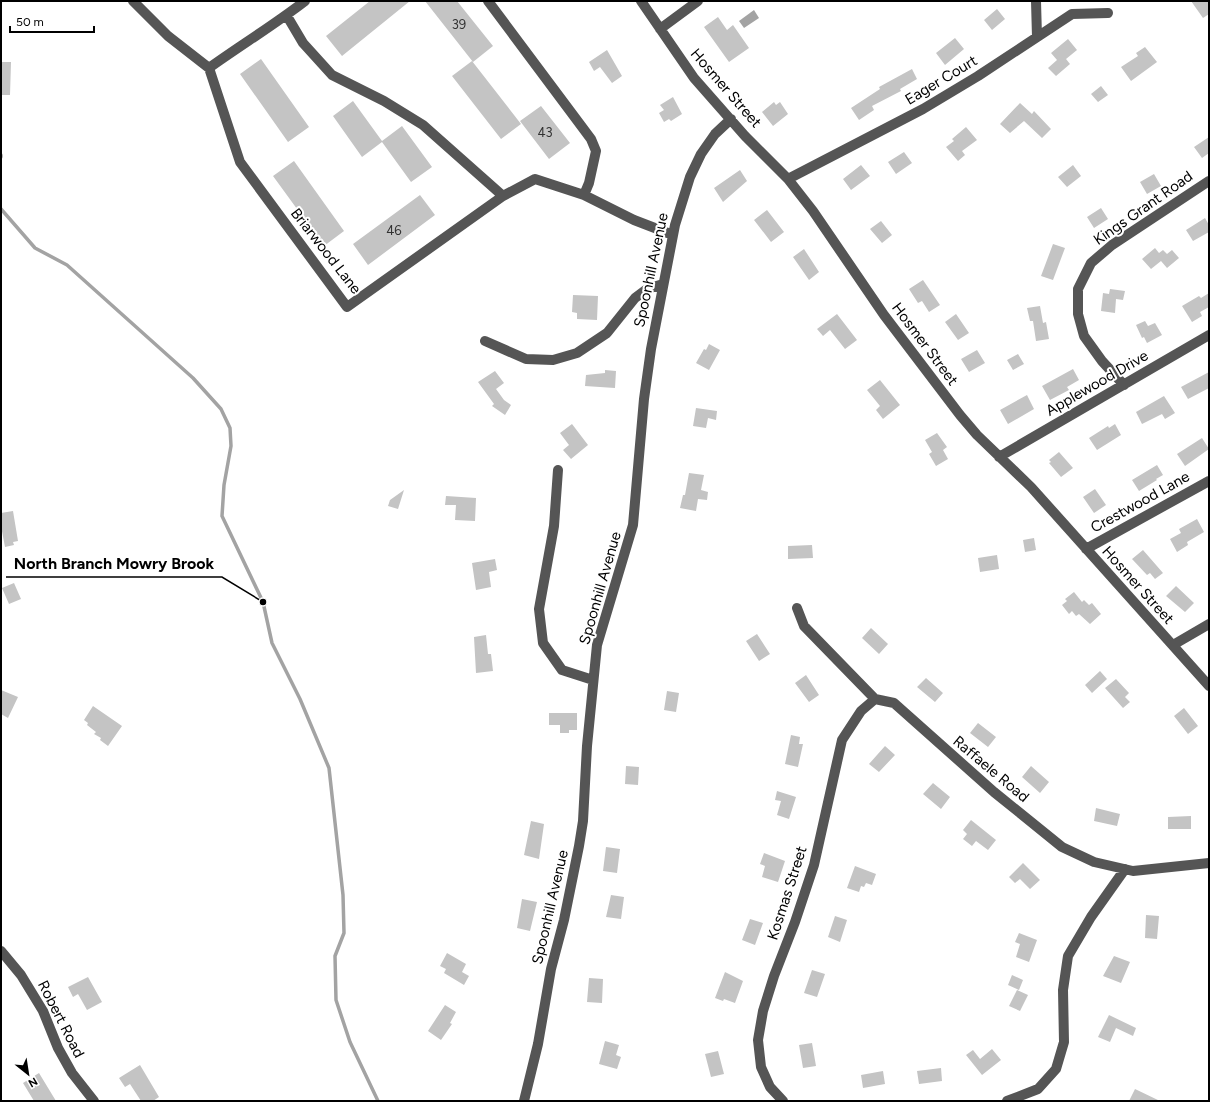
<svg xmlns="http://www.w3.org/2000/svg" width="1210" height="1102" viewBox="0 0 1210 1102" font-family="Figtree,sans-serif">
	<style>
		.water { fill: #a3a3a3 }
		.lines { fill: none; stroke-linecap: round; stroke-linejoin: round }
		.stream { stroke: #a3a3a3; stroke-width: 3.5 }
		.building { fill: #c4c4c4 }
		.minor { stroke: #555; stroke-width: 10 }
		.labels { text-anchor: middle; stroke-width: 4; stroke-linejoin: round; paint-order: stroke }
		.number-label { font-size: 13px; fill: #313131 }
		.street-label { font-size: 15px; fill: #000; stroke: #fff }
		.leader { fill: none; stroke: #000; stroke-width: 1.5 }
		.callout-dot { fill: #000; stroke: #fff; stroke-width: 1.5 }
		.callout-label { font-size: 16px; text-anchor: middle; font-weight: bold; fill: #000; stroke: #fff; stroke-width: 4; stroke-linejoin: round; paint-order: stroke }
	</style>
	<rect width="100%" height="100%" fill="#fff"/>
	<path class="water" d="M754,10L759,18L744,28L739,21Z"/>
	<g class="lines">
		<path class="stream" d="M1,155V157
			M1,209L35,248L67,265L193,378L221,409L230,428L231,446L224,485L222,516L263,602L272,643L300,699L329,768L343,895L344,933L335,956L336,1000L350,1042L378,1101"/>
	</g>
	<path class="building" d="M370,1H410L342,56L326,36Z
		M425,1H457L493,46L473,62Z
		M1191,1H1209V14L1203,18Z
		M997,9L1005,19L992,30L984,20Z
		M718,17L727,30L733,25L749,48L729,62L704,27Z
		M955,38L964,49L945,65L936,53Z
		M1068,39L1077,50L1066,59L1070,64L1056,76L1048,68L1057,60L1051,53Z
		M1145,47L1157,62L1131,81L1121,67L1138,56L1136,53Z
		M607,50L622,76L612,83L600,67L594,71L589,62Z
		M261,59L309,127L288,142L240,74Z
		M472,61L521,124L501,139L452,76Z
		M1,62H11L10,95H1Z
		M912,69L917,79L900,89L901,91L872,106L874,110L859,120L851,108L880,89L879,87Z
		M1101,86L1108,95L1098,102L1091,94Z
		M673,97L682,114L671,121L669,119L664,122L659,113L664,110L660,105Z
		M353,101L382,141L402,126L432,167L411,182L382,142L362,157L333,116Z
		M774,102L776,105L780,102L788,114L773,126L762,112Z
		M1020,103L1032,114L1034,111L1051,129L1042,138L1024,121L1010,133L1000,124Z
		M541,106L570,143L549,159L520,121Z
		M966,127L977,140L962,151L965,155L958,161L946,147L954,141L952,139Z
		M1209,137V153L1202,158L1194,147Z
		M904,152L912,163L896,174L888,162Z
		M294,161L344,231L324,246L273,176Z
		M861,165L870,176L851,190L843,179Z
		M1073,165L1081,176L1067,187L1058,177Z
		M740,170L747,181L723,202L714,188Z
		M1154,174L1161,186L1147,194L1140,182Z
		M420,195L435,215L368,265L353,244Z
		M1101,208L1108,219L1094,228L1087,217Z
		M767,210L784,232L771,242L754,220Z
		M1205,218L1209,225V232L1193,241L1186,230Z
		M881,221L892,235L882,243L870,229Z
		M1053,244L1065,248L1053,280L1041,276Z
		M1155,248L1159,253L1163,250L1167,254L1172,250L1179,258L1167,268L1161,261L1151,269L1142,259Z
		M804,249L819,272L809,280L793,257Z
		M923,280L940,305L929,312L922,301L918,303L909,289Z
		M1110,289L1125,291L1123,300L1116,299L1115,313L1101,311L1103,293L1109,294Z
		M1209,293V307L1200,312L1202,316L1192,322L1182,306L1199,296L1201,298Z
		M573,295L598,296L597,320L577,319V313L572,312Z
		M1040,306L1043,323L1046,322L1049,339L1036,341L1033,321H1030L1027,308Z
		M837,314L857,340L845,349L830,330L823,336L817,329Z
		M956,314L969,333L958,340L945,322Z
		M1145,321L1148,326L1155,323L1162,335L1147,343L1144,337L1142,338L1136,325Z
		M709,344L720,350L709,370L696,363L704,349L706,350Z
		M977,350L985,363L969,372L961,359Z
		M1018,354L1024,364L1013,370L1007,360Z
		M1073,369L1079,380L1067,387L1069,390L1050,400L1042,386Z
		M605,370L616,371L615,388L585,386L586,375L605,373Z
		M495,371L504,383L496,389L504,400L511,405L505,415L492,406L494,404L478,382Z
		M1209,372V388L1188,399L1181,387Z
		M880,380L900,405L883,419L876,410L880,406L867,390Z
		M1027,395L1034,409L1008,424L1000,410Z
		M1164,396L1175,413L1165,419L1162,414L1142,424L1136,412Z
		M696,408L717,411L716,420L708,418L706,428L693,426Z
		M572,424L588,445L571,459L563,450L569,445L560,433Z
		M1115,424L1121,435L1097,450L1089,438L1108,426L1109,428Z
		M937,433L947,447L943,450L948,459L936,466L929,454L932,452L925,440Z
		M1202,438L1209,449L1185,466L1177,454Z
		M1059,452L1073,468L1061,477L1049,463L1051,462L1049,460Z
		M1157,465L1163,475L1156,479L1157,480L1139,491L1132,480Z
		M689,473L704,475L701,490L708,492L707,500L698,499L696,511L680,508L683,495H685Z
		M1095,489L1106,505L1094,513L1083,497Z
		M404,490L398,509L388,506L390,500Z
		M446,496L476,498L475,521L455,520L456,505H445Z
		M13,511L18,541L13,542L14,545L5,547L1,526V513Z
		M1197,519L1204,532L1187,542L1188,545L1177,552L1170,539L1181,533L1179,529Z
		M1034,538L1036,550L1025,552L1023,540Z
		M812,545L813,558L788,559V546Z
		M1143,550L1163,573L1155,579L1150,573L1147,575L1132,559Z
		M997,555L999,569L980,572L978,558Z
		M495,559L497,570L489,572L491,587L476,590L472,563Z
		M14,583L21,599L9,604L2,588Z
		M1176,586L1194,603L1185,612L1166,596Z
		M1074,592L1082,602L1084,600L1089,605L1092,603L1101,614L1090,624L1079,614L1076,616L1072,611L1069,614L1062,605L1067,601L1065,599Z
		M871,628L888,644L879,654L862,638Z
		M757,634L770,654L759,661L746,641Z
		M486,635L488,654H491L493,671L476,673L474,637Z
		M1100,671L1107,679L1092,693L1085,685Z
		M806,675L819,695L809,702L795,683Z
		M926,678L943,693L935,702L917,687Z
		M1116,679L1129,693L1125,697L1130,702L1123,708L1105,688Z
		M1,690L18,697L8,718L1,714Z
		M667,691L679,693L676,712L664,710Z
		M93,706L122,726L108,746L100,740L101,738L94,734L96,732L87,725L88,723L84,720Z
		M1184,708L1198,726L1188,734L1174,716Z
		M549,713H577V730H569V733H560V725H549Z
		M978,723L996,737L988,747L970,733Z
		M791,735L800,737L799,744H803L798,767L785,764Z
		M885,746L895,755L879,772L869,764Z
		M626,766L639,767L638,785L625,784Z
		M1031,766L1049,782L1040,793L1022,777Z
		M933,783L950,797L941,809L923,794Z
		M777,791L796,797L789,819L777,815L781,801L775,800Z
		M1096,808L1120,814L1117,826L1094,821Z
		M1191,816V829H1168V817Z
		M971,820L996,840L988,850L976,841L972,846L963,839L967,834L963,830Z
		M531,821L544,824L539,859L524,855Z
		M606,847L620,849L617,873L603,871Z
		M764,853L785,861L778,882L762,877L765,866L760,864Z
		M1023,863L1040,880L1030,889L1020,879L1015,883L1009,877Z
		M855,866L876,874L872,885L866,883L864,887L861,886L859,892L847,888Z
		M611,895L624,897L621,919L606,917Z
		M522,899L537,902L530,931L517,928Z
		M1146,915L1159,916L1157,939L1145,938Z
		M835,916L847,920L840,942L828,937Z
		M750,919L763,923L755,945L742,940Z
		M1019,933L1037,940L1029,962L1016,957L1020,944L1015,942Z
		M447,953L466,964L462,972L469,976L464,985L444,973L446,969L440,966Z
		M1114,956L1130,962L1121,983L1103,976Z
		M812,970L825,974L817,997L804,993Z
		M725,972L743,981L735,1003L724,999L723,1001L715,998Z
		M1012,975L1023,980L1019,990L1008,985Z
		M88,977L102,1002L87,1010L78,994L73,997L68,987Z
		M589,978L603,979L602,1003L587,1002Z
		M1017,990L1028,995L1020,1011L1009,1006Z
		M445,1005L456,1012L450,1023L452,1024L441,1040L428,1031Z
		M1109,1015L1136,1028L1133,1036L1116,1028L1110,1042L1098,1037Z
		M605,1041L619,1045L616,1055L621,1057L617,1069L599,1064Z
		M812,1043L816,1066L803,1068L799,1045Z
		M992,1049L1001,1060L982,1075L966,1055L973,1050L980,1059Z
		M718,1051L724,1074L711,1077L705,1054Z
		M140,1065L159,1097L153,1101H141L130,1084L125,1087L119,1078Z
		M941,1068L942,1081L919,1084L917,1071Z
		M883,1071L885,1084L863,1088L861,1075Z
		M39,1073L56,1101H34L23,1083Z
		M1135,1089L1160,1101H1129Z"/>
	<g class="lines">
		<path class="minor" d="M133,1L168,36L209,68C241,45 274,25 305,1
			M488,1L591,139L596,151L589,183L584,195
			M641,1L694,78L745,136L788,179L813,211L884,315L960,415L977,435L1031,487L1209,686
			M1036,1L1037,37
			M287,16L303,43L332,75L384,101L423,125L503,196
			M660,29L698,1
			M209,68L240,162L347,307L503,196L535,179L584,195L634,220L673,235
			M788,179L923,109L978,76L1072,14L1108,13
			M485,341L526,359L553,360L577,353L607,333L635,298L647,289L663,284
			M1124,385L1102,361L1084,336L1078,314V289L1091,263L1112,245L1209,181
			M999,457L1209,335
			M558,470L554,526L539,609L543,643L562,670L593,680
			M1086,549L1209,481
			M797,608L804,626L875,699L894,703L994,792L1062,847L1094,862L1133,871L1209,863
			M1173,645L1209,624
			M1,951L21,975L43,1011L58,1048L72,1073L94,1101
			M524,1101L538,1044L551,969L564,920L579,846L583,821L587,746L597,645L633,525L644,399L651,349L675,225L690,177L701,154L715,134L731,119
			M783,1101L770,1087L761,1067L758,1040L763,1011L774,976L795,922L814,865L842,740L861,711L875,699
			M1007,1101L1038,1089L1056,1069L1064,1042L1063,990L1068,956L1091,917L1125,869"/>
	</g>
	<g class="labels">
		<g class="number-label">
			<text x="459" y="29">39</text>
			<text x="545" y="137">43</text>
			<text x="394" y="235">46</text>
		</g>
		<g class="street-label">
			<text transform="translate(941 80) rotate(-31)" y="5">Eager Court</text>
			<text transform="translate(726 88) rotate(49)" y="5">Hosmer Street</text>
			<text transform="translate(1143 208) rotate(-35)" y="5">Kings Grant Road</text>
			<text transform="translate(326 251) rotate(52)" y="5">Briarwood Lane</text>
			<text transform="translate(651 270) rotate(-78)" y="5">Spoonhill Avenue</text>
			<text transform="translate(925 344) rotate(53)" y="5">Hosmer Street</text>
			<text transform="translate(1097 383) rotate(-30)" y="5">Applewood Drive</text>
			<text transform="translate(1140 502) rotate(-29)" y="5">Crestwood Lane</text>
			<text transform="translate(1138 585) rotate(48)" y="5">Hosmer Street</text>
			<text transform="translate(600 588) rotate(-74)" y="5">Spoonhill Avenue</text>
			<text transform="translate(991 769) rotate(40)" y="5">Raffaele Road</text>
			<text transform="translate(787 893) rotate(-72)" y="5">Kosmas Street</text>
			<text transform="translate(550 907) rotate(-77)" y="5">Spoonhill Avenue</text>
			<text transform="translate(61 1019) rotate(63)" y="5">Robert Road</text>
		</g>
	</g>
	<path class="leader" d="M263 602L222 577H6"/>
	<circle class="callout-dot" cx="263" cy="602" r="4"/>
	<g class="callout-label">
		<text x="114" y="569">North Branch Mowry Brook</text>
	</g>
	<rect width="1210" height="1102" fill="none" stroke="#000000" stroke-width="4"/>
	<g transform="translate(28 1074) rotate(150)" stroke="#ffffff" stroke-width="3" paint-order="stroke">
	<path d="M0-3L7 15L0 10L-7 15Z" fill="#000000"/>
	<text y="-6" font-size="11" font-weight="bold" text-anchor="middle" fill="#000000">N</text>
	</g>
	<path d="M10 26v6h84v-6" fill="none" stroke="#000000" stroke-width="2"/>
	<text x="16" y="26" font-size="12" fill="#000000" stroke="#ffffff" stroke-width="3" paint-order="stroke">50 m</text>
</svg>
